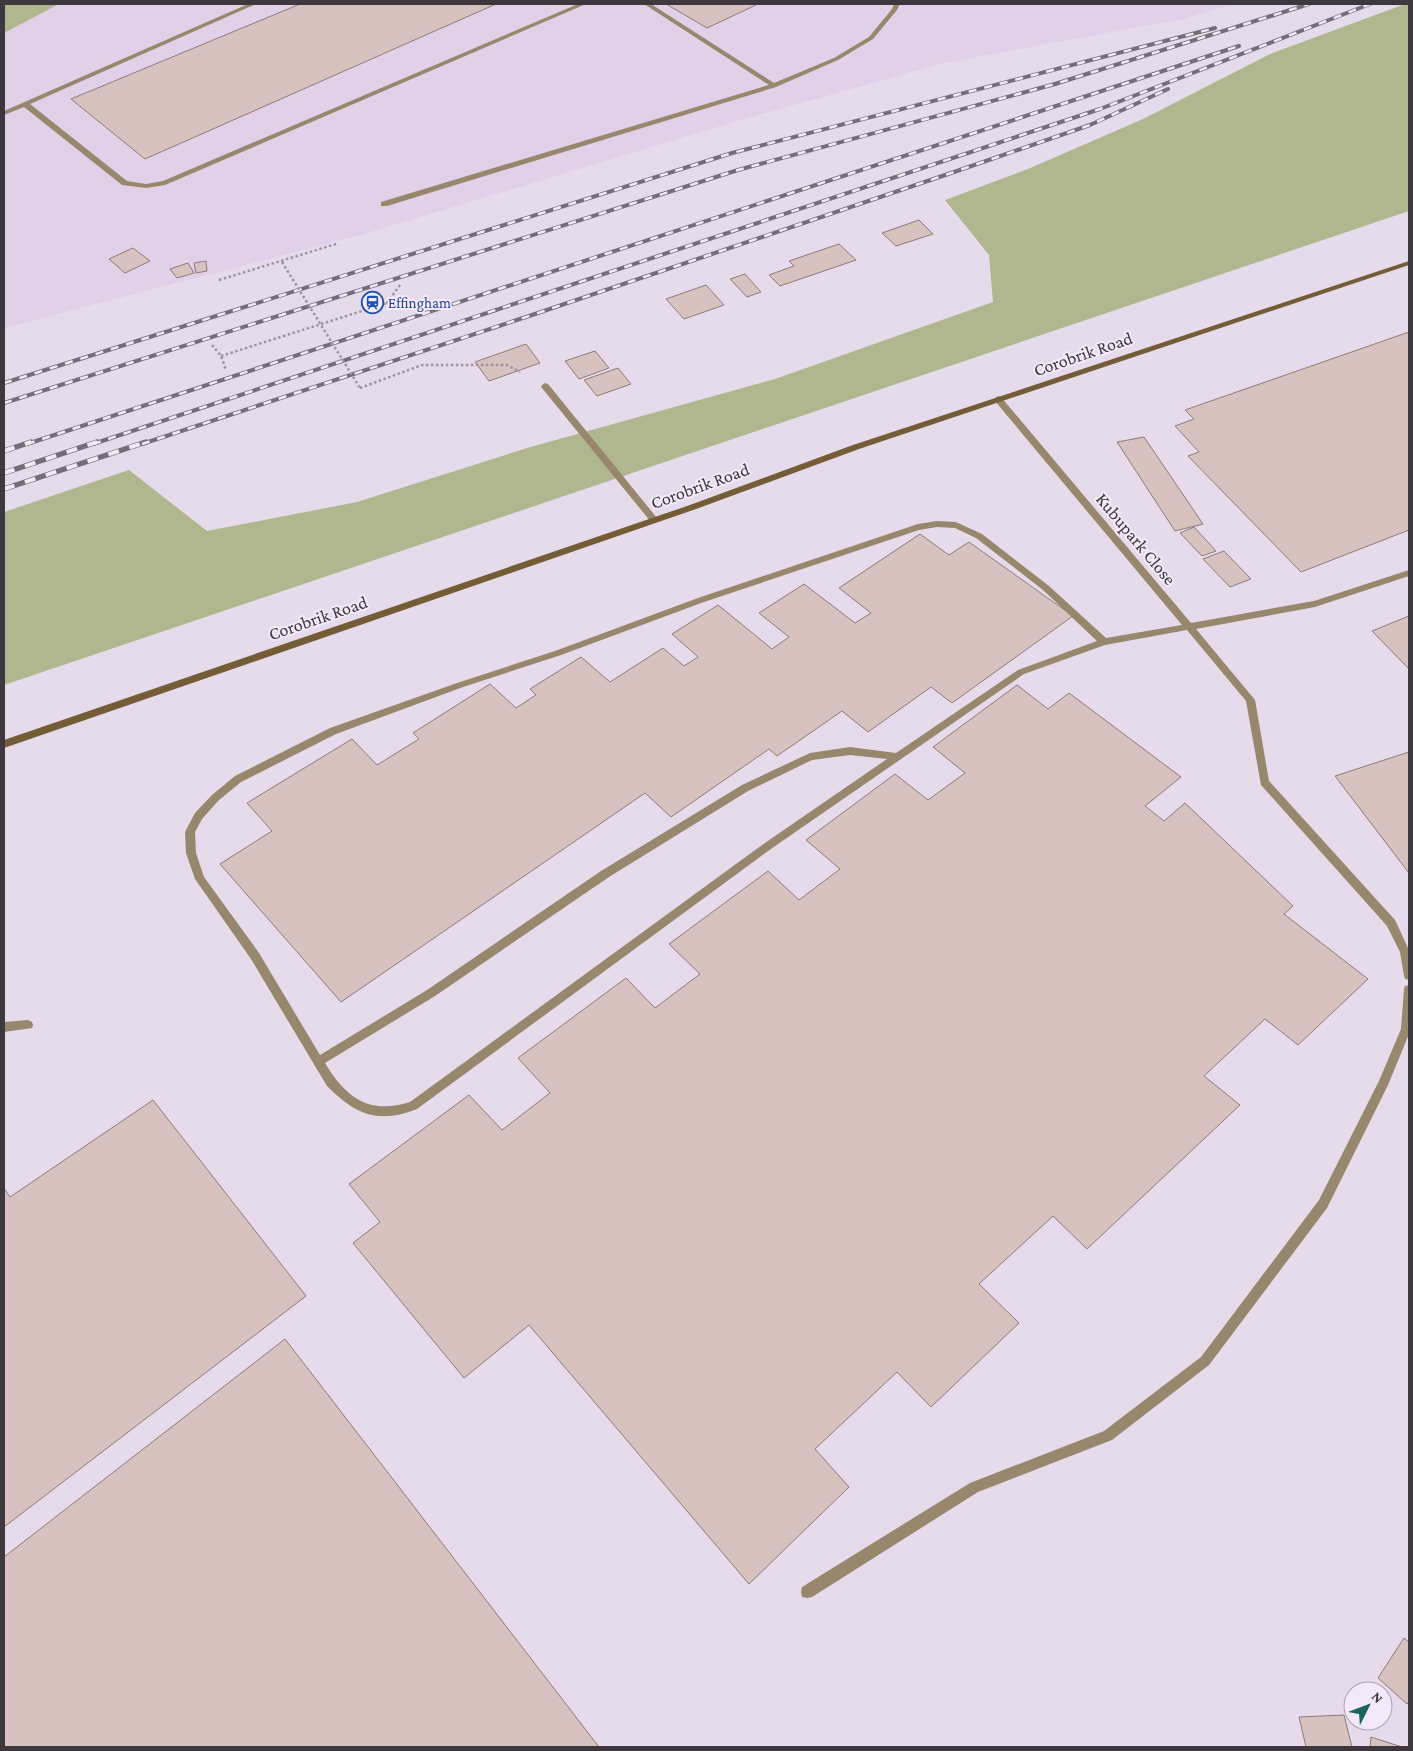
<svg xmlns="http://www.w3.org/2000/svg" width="1413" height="1751" viewBox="0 0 1413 1751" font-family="'Crimson Pro',serif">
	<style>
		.built { fill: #e1d1e8 }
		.green { fill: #b0b78f }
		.building { fill: #d7c2c0; stroke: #8e7a78 }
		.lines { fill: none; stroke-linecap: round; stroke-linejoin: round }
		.path { stroke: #9d95a0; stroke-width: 2.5; stroke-dasharray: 2.5 2.5; stroke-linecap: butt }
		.lane { fill: #96876d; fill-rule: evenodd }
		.secondary { fill: #735c36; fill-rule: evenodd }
		.rail-far1-casing { stroke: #746e77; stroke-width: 4 }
		.rail-casing { stroke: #746e77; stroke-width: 5.5 }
		.rail-far1 { stroke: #f4e8f9; stroke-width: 2.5; stroke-dasharray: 8; stroke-linecap: butt }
		.rail { stroke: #f4e8f9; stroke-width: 4; stroke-dasharray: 11; stroke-linecap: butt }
		.path-bridge { stroke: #9d95a0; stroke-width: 2.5; stroke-dasharray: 2.5 2.5; stroke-linecap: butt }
		.labels { text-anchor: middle; stroke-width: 4; stroke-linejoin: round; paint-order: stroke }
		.far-transit-label { font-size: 15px; fill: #164399; stroke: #f4e8f9; text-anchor: start }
		.street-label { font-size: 18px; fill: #3c383e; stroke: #f4e8f9 }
	</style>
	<rect width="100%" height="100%" fill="#e6dbeb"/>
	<path class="built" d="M59,4H1234L1183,19L944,63L741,120L357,236L4,328V33Z"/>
	<path class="green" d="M4,4H59L4,33Z
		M1405,4H1409V211L4,685V512L129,470L207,531L357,502L527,448L775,379L993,302L989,255L945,200L1028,169L1143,119L1270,54Z"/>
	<path class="building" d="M300,4H496L145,159L71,99Z
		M666,4H758L707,28Z
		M919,220L933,234L896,246L882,233Z
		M839,244L856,260L780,286L769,275L794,266L789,261Z
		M133,248L150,261L125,273L109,259Z
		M206,261L207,271L196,273L194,263Z
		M188,263L194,273L177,278L170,269Z
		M745,274L761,292L747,297L730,279Z
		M706,285L724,305L684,319L666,299Z
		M1409,332V530L1301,572L1188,456L1199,452L1175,426L1194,419L1185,410Z
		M526,344L540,363L489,381L475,362Z
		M595,351L609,368L579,379L565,361Z
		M618,368L631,384L597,396L584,380Z
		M1144,437L1203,524L1175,531L1117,442Z
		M1194,527L1216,551L1202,556L1180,533Z
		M920,534L949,555L969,542L1073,616L952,703L931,687L868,732L842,711L777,756L769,749L671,817L645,793L341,1002L220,864L272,831L247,803L352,739L377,765L419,739L413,733L490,684L516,708L536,695L530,689L581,657L610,682L663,648L684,666L698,657L672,634L718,605L772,649L789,637L759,613L804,584L855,623L871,613L839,588Z
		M1224,551L1251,579L1230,587L1203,559Z
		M1409,616V669L1372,631Z
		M1017,685L1048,709L1069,693L1181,777L1145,806L1164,821L1185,803L1293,906L1284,914L1368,979L1298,1045L1265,1019L1204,1076L1240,1105L1087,1249L1053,1216L979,1284L1019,1323L931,1407L897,1372L815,1449L849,1487L749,1584L529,1325L464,1378L353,1243L380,1222L349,1184L469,1095L502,1130L550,1093L518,1058L626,978L655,1008L700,974L669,944L768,871L799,900L840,869L806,840L895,774L928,800L965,773L933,747Z
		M1409,752V873L1335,776Z
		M153,1100L306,1296L4,1527V1188L10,1197Z
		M285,1339L599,1747H4V1557Z
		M1404,1638L1409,1642V1701L1407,1704L1378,1678Z
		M1344,1715L1352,1747H1306L1299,1717Z
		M1371,1737L1402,1747H1370Z"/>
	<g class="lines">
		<path class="path" d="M219,280L336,244
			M400,285L387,303L419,307
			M212,345L221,356L226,370
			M221,356L387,303
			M360,388L422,365H507L520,372"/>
		<path class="lane" d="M248,4H256L30,104L127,181L146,184L163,181L578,4H586L165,185L146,188L122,185L24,107L4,115V111Z
			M644,4H651L774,83L834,58L869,37L892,9L894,4H900L897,10L873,39L838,60L776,87L387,206H381V202L769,85Z
			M545,383L548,384L657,518V522H651L542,388L541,386Z
			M998,396L1001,397L1191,623L1314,601L1409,570V576L1315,607L1196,629L1255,700L1269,781L1395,920L1409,950V980L1405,979L1404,976L1400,952L1387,926L1261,785L1246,701L1187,630L1105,645L1024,674L768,851L417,1109C378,1124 356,1115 327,1086L251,959L195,879L186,853L185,832L195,813L212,795L235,776L330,728L457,683L555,651L698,598L918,524L937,521L956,522L982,534L1049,586L1106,638L1182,625L995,401L994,399ZM937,527L955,528L976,538L1043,590L1097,641L1018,670L896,753L850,747L810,753L742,785L601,871L427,990L320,1055L259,953L204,877L196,853L195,832L202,819L218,801L241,782L336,734L463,687L561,655L704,602L919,530ZM850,755L887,759L762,845L410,1102C369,1115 346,1098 325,1063L435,996L609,877L748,791L812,760Z
			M1409,985V1034L1388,1085L1327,1208L1209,1365L1112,1440L978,1492L812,1597L807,1598L802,1597L801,1592L802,1587L970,1483L1104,1431L1201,1357L1319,1200L1379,1081L1401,1029L1404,989L1405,986Z
			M28,1020L32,1022L33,1025L32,1028L4,1032V1022Z"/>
		<path class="secondary" d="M1409,261V265L859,449L696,509L4,748V740L690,505L853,445Z"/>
		<defs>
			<path id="rail-far1" d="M4,383L732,153L1215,28
				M4,403L738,170L1055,84L1309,4
				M27,444L1239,46
				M93,444L1100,109L1370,4
				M142,444L532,315L957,171L1090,125L1168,89"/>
			<path id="rail" d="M4,451L31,442
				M4,473L97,442
				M4,489L146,442"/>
		</defs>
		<use href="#rail-far1" class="rail-far1-casing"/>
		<use href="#rail" class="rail-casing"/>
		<use href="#rail-far1" class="rail-far1"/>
		<use href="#rail" class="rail"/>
		<path class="path-bridge" d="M282,262L360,388"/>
	</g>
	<defs>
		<symbol id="station-ring" viewBox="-11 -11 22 22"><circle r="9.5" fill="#f4e8f9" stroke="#1a4fb4" stroke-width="1.5"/><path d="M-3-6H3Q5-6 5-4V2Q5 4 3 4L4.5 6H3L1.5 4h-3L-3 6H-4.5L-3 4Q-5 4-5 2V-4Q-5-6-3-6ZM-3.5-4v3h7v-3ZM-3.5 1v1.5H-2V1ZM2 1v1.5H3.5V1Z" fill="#1a4fb4"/></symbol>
	</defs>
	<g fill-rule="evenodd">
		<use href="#station-ring" x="360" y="290" width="25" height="25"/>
	</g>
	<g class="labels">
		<g class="far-transit-label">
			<text x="388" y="308">Effingham</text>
		</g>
		<g class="street-label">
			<text transform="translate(1083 354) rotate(-19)" y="6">Corobrik Road</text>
			<text transform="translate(700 486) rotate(-20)" y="6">Corobrik Road</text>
			<text transform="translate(1136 539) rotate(50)" y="6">Kubupark Close</text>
			<text transform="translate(318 618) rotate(-19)" y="6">Corobrik Road</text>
		</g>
	</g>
	<rect width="1413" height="1751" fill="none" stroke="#3c383e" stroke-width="10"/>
	<g transform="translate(1368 1706) rotate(48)"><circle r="24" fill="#f4e8f9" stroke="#aaa2ae"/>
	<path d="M0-4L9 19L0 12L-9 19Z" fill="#19645c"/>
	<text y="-8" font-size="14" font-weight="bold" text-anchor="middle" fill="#3c383e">N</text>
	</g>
</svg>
